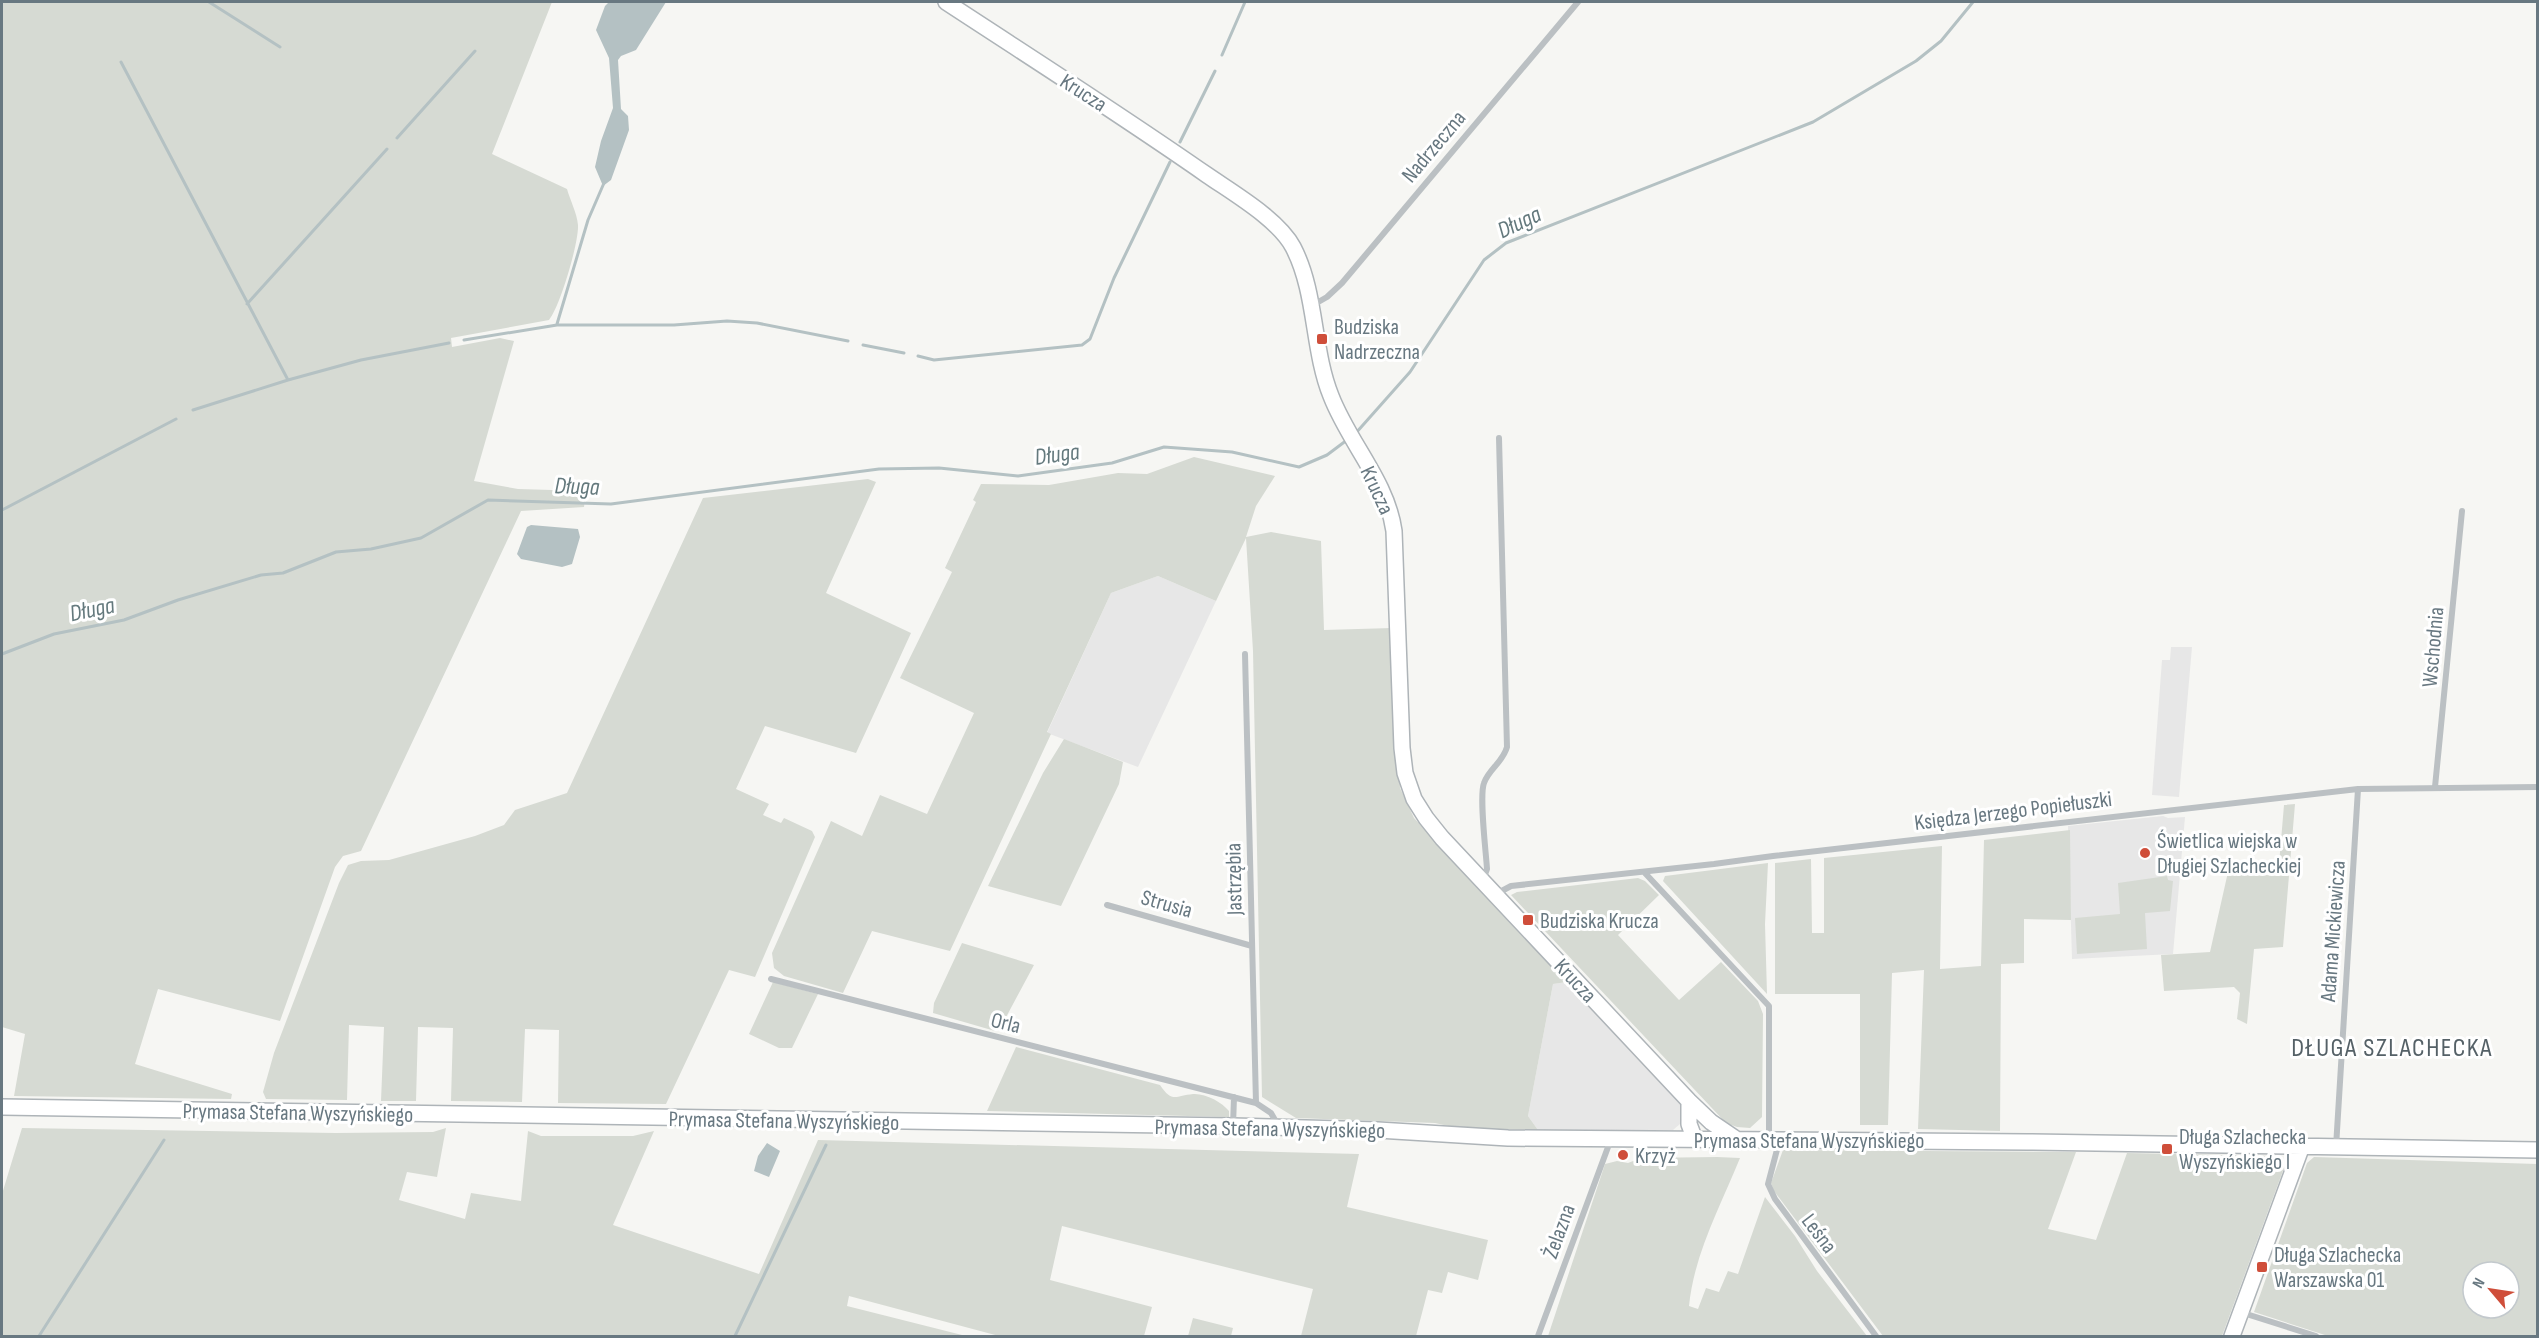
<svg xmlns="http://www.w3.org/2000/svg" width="2539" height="1338" viewBox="0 0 2539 1338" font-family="'Sofia Sans Condensed',sans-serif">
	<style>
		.built { fill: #e7e7e7 }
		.green { fill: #d6dad3; fill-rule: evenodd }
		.water { fill: #b4c1c3 }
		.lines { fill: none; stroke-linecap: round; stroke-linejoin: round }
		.stream { stroke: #b4c1c3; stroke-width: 3 }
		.secondary-casing { stroke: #aeb4b8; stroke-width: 18 }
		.street { stroke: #bbc0c3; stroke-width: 6 }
		.secondary { stroke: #fff; stroke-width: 15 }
		.poi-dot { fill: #cf4e3a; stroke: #fff; stroke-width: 2 }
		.labels { text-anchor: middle; stroke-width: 6; stroke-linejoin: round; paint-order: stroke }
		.street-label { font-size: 22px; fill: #687881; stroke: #fff }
		.poi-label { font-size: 22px; fill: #687881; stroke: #fff; text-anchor: start }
		.water-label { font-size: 24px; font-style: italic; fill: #64797d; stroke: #fff }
		.quarter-label { font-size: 26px; letter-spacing: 1.5px; fill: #556167; stroke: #fff }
	</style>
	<rect width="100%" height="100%" fill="#f6f6f3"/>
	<path class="built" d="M1158,576L1216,601L1138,767L1047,733L1111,593Z
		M2171,647H2192L2179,797L2152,795L2162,660H2170Z
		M2163,816L2168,818L2185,817L2173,954L2072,959L2068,826Z
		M1567,982L1680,1102L1683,1111L1680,1124L1673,1130H1538L1528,1116L1553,984Z"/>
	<path class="green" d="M2,2H552L492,154L567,189C570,200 577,213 578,225C579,242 560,307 549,320L451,338L452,347L500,338L514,341L474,481L518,489L586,491L584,507L521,511L361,851L343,856L335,867L280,1021L158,989L135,1064L232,1094L231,1099L14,1096L25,1034L2,1027Z
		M1194,457L1275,476L1256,506L1246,537L1271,532L1321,541L1324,630L1392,628L1400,788L1414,818L1567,982L1553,984L1528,1116L1538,1130L1462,1129L1435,1123L1296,1118L1262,1097L1253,651L1246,538L1216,601L1158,576L1111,593L1047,732L1051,734L950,951L872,931L843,993L784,976L774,968L772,953L831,821L862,836L880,795L927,814L974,713L900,678L952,572L945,568L976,502L973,500L981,484L1049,485L1118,473L1147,474Z
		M868,479L876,482L826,593L911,633L856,753L765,726L736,789L769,804L763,815L781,823L784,818L812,831L815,837L755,977L729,970L666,1104L558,1103L559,1030L525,1029L522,1102L451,1101L453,1028L418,1027L416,1101H381L384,1027L349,1025L347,1100L266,1099L263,1092L274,1053L339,883L348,865L361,861L389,860L475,836L504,825L515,810L567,793L703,498Z
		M1064,739L1123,762L1119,784L1061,906L988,886L1043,773Z
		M2295,804L2283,947L2254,949L2247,1024L2237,1019L2240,993L2234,987L2164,991L2161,955L2210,952L2228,872L2278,876L2284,805Z
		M2070,830L2071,920L2024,919V963L2001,964L2000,1131L1918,1129L1924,970L1892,973L1888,1125H1860V994H1775V863L1811,859L1812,933H1824V858L1942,846L1940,969L1981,966L1984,840Z
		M1768,863L1765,924L1767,994L1663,881L1665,876Z
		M2167,876L2168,880L2173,881L2170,911L2145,913L2147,949L2077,954L2075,918L2120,914L2118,883Z
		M1638,878L1645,881L1659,895L1618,935L1679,1000L1721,962L1758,1001L1763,1014L1762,1117L1750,1128L1737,1127L1726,1123L1511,895L1517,892Z
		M962,943L1034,965L1004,1021L995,1031L933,1013L934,1003Z
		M773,982L818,994L792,1048H779L749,1034Z
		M1016,1047L1160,1085C1172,1103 1175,1096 1193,1094C1205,1093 1222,1102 1229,1111V1117L987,1111Z
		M22,1128L336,1133L433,1132L446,1128L437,1177L407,1172L399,1200L465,1219L471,1193L521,1201L528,1131L541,1136H633L654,1131L613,1225L759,1274L818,1140L1359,1154L1347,1207L1488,1240L1478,1280L1448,1272L1442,1293L1428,1290L1416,1336H1301L1313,1289L1062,1226L1050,1280L1152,1307L1144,1336H999L849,1296L847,1306L966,1336H2V1194Z
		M1783,1150L2076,1152L2048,1229L2096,1240L2127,1153L2280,1156L2279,1163L2284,1168L2222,1336H1883L1774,1191L1771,1183Z
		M1717,1157L1740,1158C1721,1205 1694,1254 1689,1306L1698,1309L1706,1288L1719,1292L1728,1271L1738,1274L1765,1197L1795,1236L1817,1271L1867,1336H1548L1605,1164L1617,1161L1628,1163L1641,1158Z
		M2314,1157L2537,1164V1336H2328L2254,1312L2307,1163ZM2473,1272H2509V1308H2473Z
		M1193,1318L1233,1328L1231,1336H1188Z"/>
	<path class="water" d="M609,2H666L636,50L621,56L618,60L621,109L628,116L629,130L611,180L603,186L595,167L601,141L613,108L609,58L596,30L605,6Z
		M531,525L578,529L580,537L572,564L562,567L521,559L517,554L527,527Z
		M767,1143L780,1151L769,1177L754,1171L758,1156Z"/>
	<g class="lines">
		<path class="stream" d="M209,2L280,47
			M1222,55L1245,2
			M121,62L288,380
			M397,138L475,51
			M1180,142L1215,71
			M247,304L387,149
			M557,324L588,220L604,183
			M464,340L557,325H674L727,321L757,323L848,341
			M863,345L904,353
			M918,356L934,360L1082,345L1090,339L1114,278L1170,162
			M193,410L288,380L361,360L449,343
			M1355,434L1410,372L1484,260L1506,243L1813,122L1916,61L1941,41L1973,2
			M2,510L176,419
			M2,654L54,634L124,620L178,600L261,575L283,573L336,552L371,549L421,538L488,500L611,504L879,469L939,468L1018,476L1112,463L1164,447L1232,452L1299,467L1327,455L1347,440
			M39,1336L164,1140
			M735,1336L826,1145"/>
		<defs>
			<path id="secondary" d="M946,2C1033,59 1121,115 1207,175C1233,193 1278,219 1293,247C1317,293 1312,349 1331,396C1349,443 1387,481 1394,531L1402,748L1405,773L1414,799L1426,818L1442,838L1689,1101L1711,1122L1736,1139
				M1689,1101V1124L1695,1140
				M2,1107L1233,1126L1378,1130L1508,1138L2027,1142L2538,1150
				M2232,1336L2302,1146"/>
		</defs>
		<use href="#secondary" class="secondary-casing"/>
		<path class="street" d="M1313,305L1327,297L1342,283L1578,2
			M1245,654L1256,1103
			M2435,787L2462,511
			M1644,872L1769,1006V1140
			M1483,880L1487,869C1486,852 1479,796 1484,783C1489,769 1503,762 1507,747L1499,438
			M1496,894L1511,886L1714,864L1773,856L2358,789L2538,787
			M1107,905L1252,946
			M771,979L1256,1103L1271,1113L1279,1127
			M1233,1126L1234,1097
			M1779,1142L1768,1184L1775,1199L1876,1336
			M2336,1147L2358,789
			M2240,1312L2316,1336
			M1538,1336L1611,1139"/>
		<use href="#secondary" class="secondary"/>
	</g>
	<g class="poi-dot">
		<rect x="1316" y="333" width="12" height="12" rx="3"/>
		<circle cx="2145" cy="853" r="6"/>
		<rect x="1522" y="914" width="12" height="12" rx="3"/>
		<rect x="2161" y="1143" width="12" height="12" rx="3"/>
		<circle cx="1623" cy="1155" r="6"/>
		<rect x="2256" y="1261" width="12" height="12" rx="3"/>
	</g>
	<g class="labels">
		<g class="street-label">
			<text transform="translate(1084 92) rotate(33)" y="8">Krucza</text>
			<text transform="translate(1433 146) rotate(-50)" y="8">Nadrzeczna</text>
			<text transform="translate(1378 490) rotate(65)" y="8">Krucza</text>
			<text transform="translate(2432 647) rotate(-85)" y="8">Wschodnia</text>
			<text transform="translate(2013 810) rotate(-7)" y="8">Księdza Jerzego Popiełuszki</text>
			<text transform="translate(1233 879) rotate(-91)" y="8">Jastrzębia</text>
			<text transform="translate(1167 903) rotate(16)" y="8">Strusia</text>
			<text transform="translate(2332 931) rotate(-86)" y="8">Adama Mickiewicza</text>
			<text transform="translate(1576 980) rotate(47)" y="8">Krucza</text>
			<text transform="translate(1006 1022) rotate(14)" y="8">Orla</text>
			<text transform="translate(298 1112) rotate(1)" y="8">Prymasa Stefana Wyszyńskiego</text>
			<text transform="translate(784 1120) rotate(1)" y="8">Prymasa Stefana Wyszyńskiego</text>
			<text transform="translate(1270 1128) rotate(1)" y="8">Prymasa Stefana Wyszyńskiego</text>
			<text x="1809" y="1148">Prymasa Stefana Wyszyńskiego</text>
			<text transform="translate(1558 1231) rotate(-70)" y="8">Żelazna</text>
			<text transform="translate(1820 1233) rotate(53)" y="8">Leśna</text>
		</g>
		<g class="poi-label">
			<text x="1334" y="334">Budziska<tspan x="1334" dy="25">Nadrzeczna</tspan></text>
			<text x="2157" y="848">Świetlica wiejska w<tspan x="2157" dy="25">Długiej Szlacheckiej</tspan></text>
			<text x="1540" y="928">Budziska Krucza</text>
			<text x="2179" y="1144">Długa Szlachecka<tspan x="2179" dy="25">Wyszyńskiego I</tspan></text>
			<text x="1635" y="1163">Krzyż</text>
			<text x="2274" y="1262">Długa Szlachecka<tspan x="2274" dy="25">Warszawska 01</tspan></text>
		</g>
		<g class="water-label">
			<text transform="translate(1519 222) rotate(-25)" y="8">Długa</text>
			<text transform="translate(1057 454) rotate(-8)" y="8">Długa</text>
			<text transform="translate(577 486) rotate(2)" y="8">Długa</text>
			<text transform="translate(92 609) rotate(-12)" y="8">Długa</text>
		</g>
		<g class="quarter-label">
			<text x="2392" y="1056">DŁUGA SZLACHECKA</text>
		</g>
	</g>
	<rect width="2539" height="1338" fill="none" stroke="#687881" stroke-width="6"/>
	<g transform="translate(2491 1290) rotate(299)"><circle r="28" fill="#ffffff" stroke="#c3c9cd" stroke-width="1.5"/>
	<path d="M0-4.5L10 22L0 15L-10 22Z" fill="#cf4e3a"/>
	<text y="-9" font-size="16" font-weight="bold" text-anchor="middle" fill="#687881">N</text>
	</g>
</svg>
